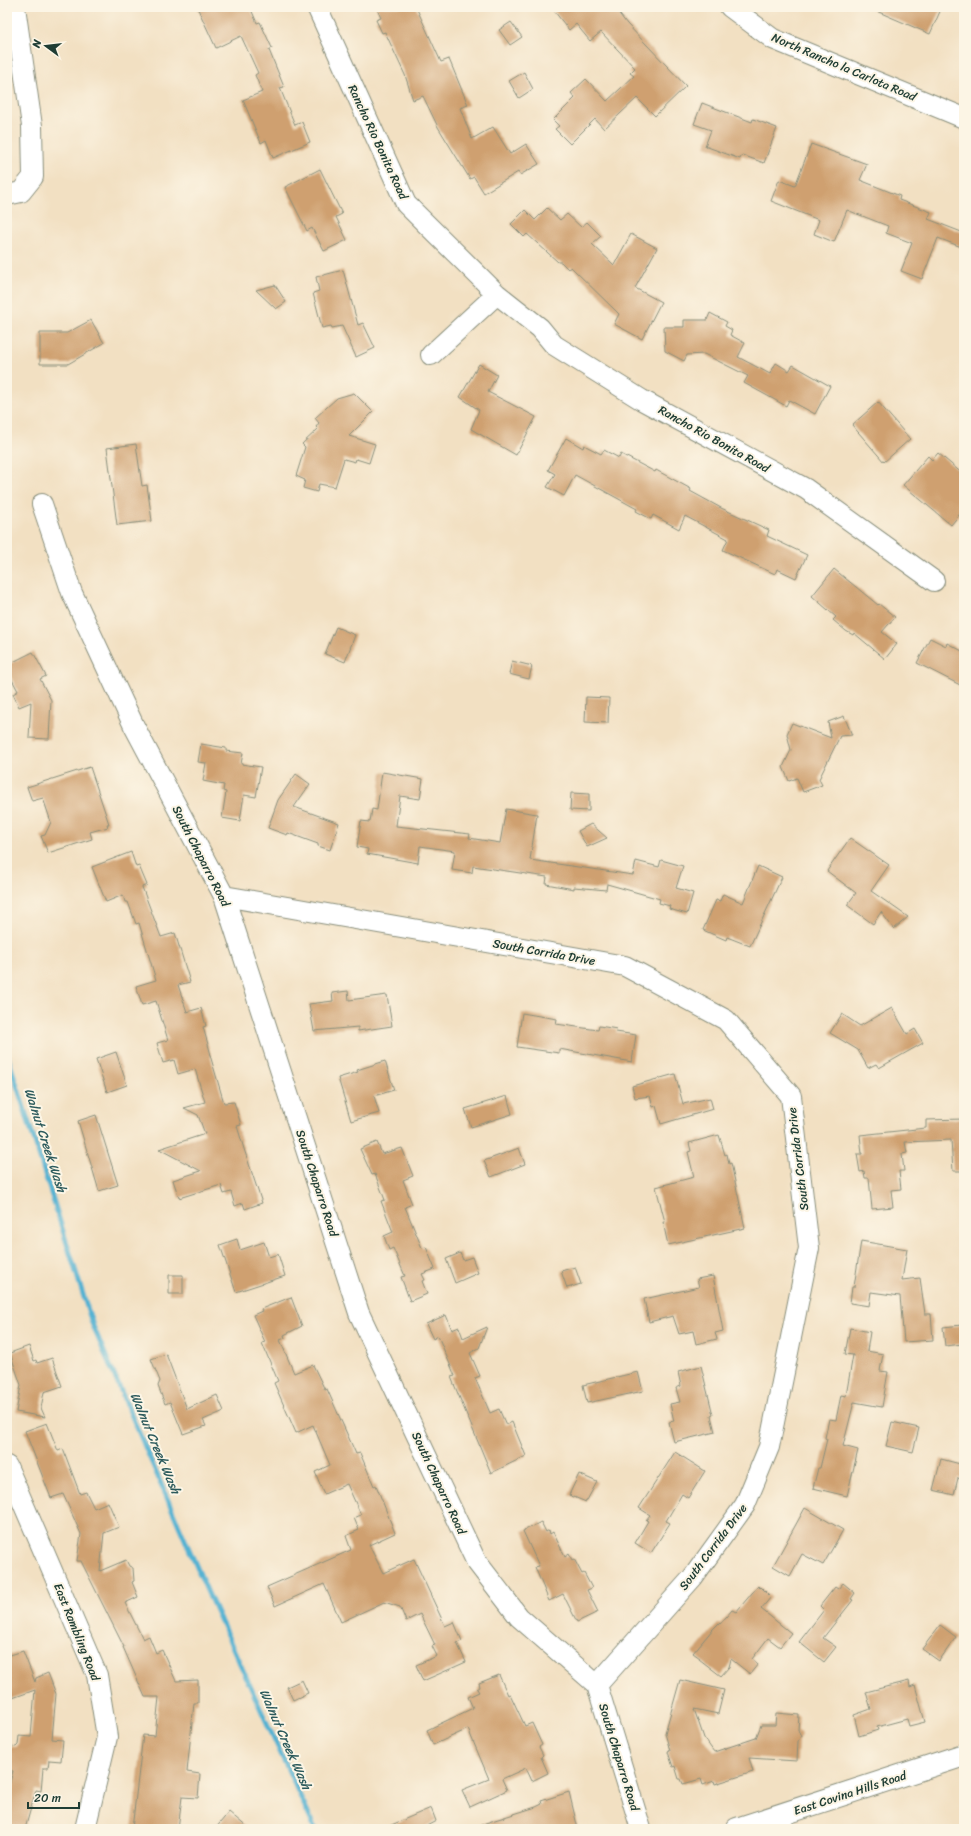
<svg xmlns="http://www.w3.org/2000/svg" width="971" height="1836" viewBox="0 0 971 1836" font-family="Sriracha,sans-serif">
	<style>
		.lines { fill: none; stroke-linecap: round; stroke-linejoin: round }
		.stream { stroke: #54b2d2; stroke-width: 5 }
		.building { fill: #cfa070 }
		.minor-casing { stroke: #888e7b; stroke-width: 22 }
		.tertiary-casing { stroke: #888e7b; stroke-width: 24 }
		.minor { stroke: #fff; stroke-width: 20 }
		.tertiary { stroke: #fff; stroke-width: 22 }
		.labels { text-anchor: middle; stroke-width: 4; stroke-linejoin: round; paint-order: stroke }
		.street-label { font-size: 12px; fill: #1f3d34; stroke: #fcf5e5 }
		.water-label { font-size: 13px; font-style: italic; fill: #2c5a5c; stroke: #fcf5e5 }
	</style>
	<rect width="100%" height="100%" fill="#fcf5e5"/>
	<filter id="ink" filterUnits="userSpaceOnUse"><feTurbulence type="fractalNoise" baseFrequency=".025" numOctaves="2"/><feDisplacementMap in="SourceGraphic" scale="8" xChannelSelector="R" yChannelSelector="G"/><feConvolveMatrix kernelMatrix="1 2 1 2 8 2 1 2 1" color-interpolation-filters="sRGB"/></filter>
	<filter id="wash" filterUnits="userSpaceOnUse"><feTurbulence type="fractalNoise" baseFrequency=".012" numOctaves="4" result="noise"/><feDisplacementMap in="SourceGraphic" scale="16" xChannelSelector="R" yChannelSelector="G"/><feGaussianBlur stdDeviation="0.9" result="paint"/><feColorMatrix in="noise" values="0 0 0 0 0 0 0 0 0 0 0 0 0 0 0 0 0 1.4 0 .05"/><feComposite in="paint" operator="in"/></filter>
	<g filter="url(#wash)">
		<rect width="100%" height="100%" fill="#f2e0c2"/>
		<g class="lines">
			<path class="stream" d="M7,1054L93,1326L208,1593L315,1829"/>
		</g>
		<g id="blocks">
			<path class="building" d="M197,7H250L257,23L260,22L272,48L269,50L284,87L280,88L295,125L302,122L310,142L273,158L266,140L261,143L243,100L262,92L255,75L258,73L241,36L216,48Z
				M376,7H416L441,62L449,59L468,105L460,108L472,139L493,127L510,154L526,144L539,164L520,175L518,172L484,193L474,177L470,179L438,127L423,96L413,100L405,75L385,32L382,33L376,20L381,18Z
				M551,7H614L627,24L686,86L655,116L637,98L604,129L595,119L570,144L555,129L559,126L553,120L575,98L571,93L586,79L607,101L634,76L630,73L635,68L601,32L590,41L576,24L569,30Z
				M867,7H942L930,34Z
				M511,22L522,37L510,45L499,30Z
				M524,72L533,89L519,98L509,81Z
				M702,103L752,122L753,119L777,128L764,163L742,155L740,159L705,146L711,130L694,124Z
				M811,144L867,164L860,180L900,196L899,200L931,212L928,219L964,233V248L938,238L922,279L901,271L912,243L886,233L888,226L847,210L834,242L814,234L819,220L771,201L779,180L795,186Z
				M320,169L342,214L336,217L347,240L324,251L312,228L307,231L285,187Z
				M547,208L560,220L567,214L581,227L587,222L601,236L592,244L614,265L631,234L657,248L635,288L661,302L642,339L614,324L619,314L571,267L568,269L561,262H558L527,234L524,237L511,224L525,210L535,220Z
				M343,270L358,325L363,323L375,348L356,357L342,326L332,328L331,326L322,328L313,293L319,291L316,277Z
				M275,285L286,302L276,309L256,290Z
				M710,313L727,322L725,326L732,330L730,335L745,343L738,357L770,374L776,363L789,371L793,365L830,386L815,414L789,400L786,406L744,383L748,376L704,354L687,355L684,361L665,351L664,327H684V320H707Z
				M91,320L104,343L68,364H40V333H67Z
				M479,364L497,375L488,392L536,417L516,455L471,429L479,410L460,397Z
				M354,393L373,412L349,436L375,444L369,463L356,459L355,462L344,459L335,487L319,484L317,492L303,488L305,480L296,476L305,447L302,444L318,429L316,427L319,423L315,418L337,398Z
				M878,402L910,439L884,462L852,425Z
				M566,438L583,448L584,445L601,454L604,450L619,458L621,454L655,472L656,470L691,489L690,491L721,508L769,530L767,536L807,555L796,578L777,569L775,574L723,550L728,539L685,516L679,529L653,515L651,519L636,511L637,509L575,475L564,496L547,487L555,474L548,470Z
				M136,444L142,486L147,485L152,521L117,525L107,448Z
				M938,453L964,475V509L951,525L903,485L928,456L932,460Z
				M834,569L878,605L879,604L895,617L882,632L897,644L885,659L854,633L853,635L846,631L833,620L836,617L812,596Z
				M336,627L355,635L345,662L325,654Z
				M930,638L946,646L947,643L964,652V687L917,663Z
				M33,652L46,676L40,679L51,700L49,739L29,738L31,702L19,707L13,694L18,691L7,670V665Z
				M512,661L532,666L529,679L509,674Z
				M586,697L609,698L608,723L585,722Z
				M844,716L852,735L840,736L819,779L822,785L803,792L797,778L789,781L783,767L791,750L787,734L792,723L831,738L828,722Z
				M201,744L226,748V751L243,753L241,764L261,767L256,797L244,795L240,821L222,818L226,792L223,791L224,785L203,781L206,763L198,762Z
				M90,767L109,824H107L108,827L90,832L92,839L48,853L41,836L45,835L51,822L43,798L32,801L27,787Z
				M382,772L423,779L420,799L400,796L396,826L470,834L469,838L500,843L506,809L537,814L530,860L633,875L636,861L659,867L661,860L683,866L676,888L693,893L687,914L669,909L670,906L659,903L660,899L607,884L606,890L574,887V889L546,884L547,877L473,866L472,873L452,870L455,851L420,846L418,863L367,854L368,849L357,847L361,821L370,822L372,809L377,810Z
				M296,774L310,784L294,807L339,823L330,850L318,846V844L288,833L287,835L268,828L278,800Z
				M571,793L589,794V811L570,810Z
				M591,824L607,838L587,847L578,831Z
				M850,838L889,865L871,891L908,917L894,929L881,912L873,924L847,905L856,893L827,871Z
				M131,852L136,867L139,866L147,885L142,887L161,937L175,933L190,982L178,985L187,1012L201,1008L206,1026L203,1027L211,1055H210L224,1103L234,1102L241,1125L237,1126L244,1149L262,1203L245,1209L243,1203L235,1206L231,1192L224,1194L221,1185L179,1198L173,1180L201,1171L159,1149L205,1134L198,1115L184,1108L205,1102L195,1069L178,1074L174,1060L163,1063L157,1043L168,1040L156,1001L142,1005L136,986L156,980L139,923L136,924L128,902H125L123,895L106,902L92,867Z
				M758,866L782,877L750,946L727,937L726,940L703,930L716,900L720,901L723,894L743,903Z
				M348,991L349,1000L387,995L392,1026L358,1031V1027L314,1031L309,1004L333,1001L332,993Z
				M892,1008L907,1034L915,1029L923,1043L879,1068L876,1064L868,1068L858,1050L830,1033L842,1014L860,1026Z
				M522,1013L557,1019L556,1024L598,1030L599,1026L617,1029L616,1032L636,1035L632,1062L559,1049V1053L517,1047Z
				M116,1052L127,1085L107,1092L96,1059Z
				M385,1061L394,1090L374,1096L379,1113L351,1121L338,1078L358,1072L357,1070Z
				M675,1074L683,1104L710,1098L713,1109L661,1124L656,1106L653,1107L650,1096L635,1098L632,1086Z
				M507,1096L512,1114L471,1127L465,1109Z
				M96,1115L118,1185L99,1191L78,1121Z
				M964,1119V1171H953L951,1140L905,1142L907,1153L902,1154L904,1171H899L901,1189L891,1190L893,1207L872,1209L869,1178H865L864,1171L860,1172L857,1154H862L860,1135L926,1128V1120Z
				M719,1135L725,1155L727,1154L729,1164L731,1163L745,1228L668,1245L663,1222H665L656,1187L694,1177L688,1152L691,1151L689,1143Z
				M377,1142L382,1154L402,1148L413,1176L403,1180L412,1204L405,1207L422,1248L426,1247L435,1269L422,1274L425,1280L422,1281L427,1294L410,1301L401,1277L405,1276L393,1248L389,1250L384,1236L393,1232L381,1201L385,1200L375,1174L372,1175L360,1149Z
				M519,1148L525,1164L491,1177L484,1161Z
				M237,1239L240,1250L264,1242L269,1257L278,1254L285,1276L236,1292L220,1245Z
				M861,1241L907,1249L902,1280L920,1278L925,1314H931L933,1340L904,1342L900,1296L871,1292L869,1306L850,1303L852,1287H854Z
				M460,1253L463,1260L472,1257L478,1273L455,1283L446,1259Z
				M575,1267L581,1284L567,1288L561,1271Z
				M169,1275H183V1294H169Z
				M713,1276L723,1331L715,1333L717,1339L696,1344L693,1331L679,1334L673,1316L649,1322L644,1299L699,1287L697,1279Z
				M291,1297L302,1326L284,1335L285,1338L280,1340L294,1373L313,1365L325,1390L327,1389L356,1454L360,1453L374,1486L376,1485L395,1533L369,1545L383,1573L414,1559L445,1626L454,1622L462,1641L457,1643L466,1662L423,1681L416,1665L437,1656L432,1646L435,1645L420,1614L406,1621L400,1607L384,1602L341,1622L324,1584L275,1606L267,1587L351,1550L346,1536L359,1530L354,1518L361,1515L347,1484L324,1494L315,1472L330,1465L313,1425L296,1433L274,1383L278,1381L262,1343L265,1342L253,1315L262,1311L261,1309Z
				M446,1315L452,1330L459,1327L463,1338L487,1327L479,1348L470,1353L480,1376L475,1378L490,1413L499,1409L506,1425L512,1422L526,1456L491,1473L451,1377L455,1376L438,1336L433,1339L426,1324Z
				M962,1325L963,1344L945,1346L943,1327Z
				M850,1328L870,1332L867,1351L883,1354L880,1371L888,1372L882,1407L854,1402L843,1446L858,1450L847,1496L813,1488L818,1468H820L827,1439L825,1438L829,1419L836,1420L841,1395L846,1396L853,1355L845,1354Z
				M29,1346L34,1361L36,1360L37,1363L52,1358L62,1386L44,1392L41,1408L45,1417L16,1412L21,1385L10,1353Z
				M166,1354L187,1409L217,1395L224,1411L203,1420L206,1426L183,1434L170,1402L165,1404L158,1386L160,1381L151,1359Z
				M701,1366L713,1415L711,1416L715,1432L674,1442L669,1422L674,1421L670,1404L680,1402L676,1388L681,1386L678,1372Z
				M638,1372L643,1391L587,1403L583,1385Z
				M892,1422L919,1428L913,1452L886,1446Z
				M47,1423L58,1451L63,1449L80,1494L86,1492L94,1508L108,1502L119,1527L104,1533L100,1571L126,1560L129,1566L133,1568L134,1581L132,1582L138,1597L125,1603L143,1639L149,1636L156,1653L162,1650L176,1681L198,1680V1703H194L187,1772L200,1774L198,1798L182,1797L178,1829H132L143,1735L155,1736L159,1697H145L123,1647H124L81,1561H77L81,1534L63,1494L51,1498L25,1431Z
				M675,1452L705,1471L688,1498L682,1494L666,1521L670,1523L651,1553L635,1543L648,1521L646,1520L650,1515L639,1508Z
				M941,1459L964,1465V1480L958,1478L954,1495L933,1490Z
				M579,1474L597,1482L586,1502L569,1495Z
				M805,1508L843,1530L823,1565L802,1554L790,1576L773,1566Z
				M541,1522L546,1532L549,1530L550,1534L553,1532L565,1557L569,1554L572,1560L574,1559L582,1574L584,1573L592,1588L587,1590L598,1612L577,1622L563,1594L549,1601L535,1567L539,1566L523,1531Z
				M843,1583L855,1593L851,1599L853,1600L823,1638L836,1647L824,1662L799,1642L824,1610L820,1606L835,1587L838,1589Z
				M758,1586L760,1588L761,1587L771,1597L761,1609L791,1633L780,1647L768,1638L752,1659L758,1664L750,1674L731,1659L729,1667L721,1676L699,1659L700,1658L693,1653L713,1629L719,1623L720,1624L732,1610L736,1612Z
				M940,1625L956,1637L939,1661L922,1649Z
				M23,1651L35,1682L36,1678L48,1673L56,1694L52,1739L63,1740L61,1761L49,1760L48,1768H43L41,1791L36,1790L25,1829H7V1793L13,1771L7,1770L8,1746L16,1747L18,1745L19,1736L31,1737L35,1690L7,1700V1656Z
				M499,1675L508,1695L510,1694L525,1726L532,1723L542,1745L539,1747L543,1755L541,1757L548,1773L532,1781L526,1768L502,1779L507,1790L470,1807L462,1790L489,1779L468,1729L433,1745L427,1730L473,1708L468,1697L479,1692L477,1689L480,1687L479,1683Z
				M302,1680L308,1693L293,1700L287,1687Z
				M680,1680L724,1690L718,1714L694,1709L704,1738L714,1752L756,1738L761,1725H775L776,1713L799,1715L798,1730L801,1736L798,1741L797,1761L749,1758L753,1772L715,1784L714,1781L703,1785L701,1779L683,1784L681,1779H679L675,1766L673,1767L668,1752L670,1751L665,1733Z
				M909,1681L910,1687L915,1685L925,1722L909,1726L907,1719L877,1727L878,1730L859,1736L854,1715L871,1709L866,1692Z
				M569,1792L578,1829H477L476,1826L536,1807L542,1804L541,1801Z
				M431,1808L436,1821L421,1829H382Z
				M229,1812L249,1829H215Z"/>
		</g>
	</g>
	<g filter="url(#ink)">
		<use href="#blocks" fill-opacity="0" stroke="#888e7b" stroke-width="1"/>
		<g class="lines">
			<defs>
				<path id="minor" d="M317,7L406,204L497,294L431,355
					M730,7L773,39L964,118
					M7,195L21,192L33,177L32,126L15,7
					M497,294L540,328L554,345L642,400L806,489L934,581
					M42,504L72,593L134,726L224,896L359,1313L476,1561L519,1617L597,1685L641,1829
					M224,896L625,966L726,1020L791,1096L809,1248L769,1447L745,1505L693,1577L597,1685
					M7,1466L97,1675L107,1737L85,1829"/>
				<path id="tertiary" d="M737,1829L964,1755"/>
			</defs>
			<use href="#minor" class="minor-casing"/>
			<use href="#tertiary" class="tertiary-casing"/>
			<use href="#minor" class="minor"/>
			<use href="#tertiary" class="tertiary"/>
		</g>
	</g>
	<g class="labels">
		<g class="street-label">
			<text transform="translate(844 67) rotate(23)" y="4">North Rancho la Carlota Road</text>
			<text transform="translate(378 142) rotate(65)" y="4">Rancho Rio Bonita Road</text>
			<text transform="translate(714 439) rotate(29)" y="4">Rancho Rio Bonita Road</text>
			<text transform="translate(201 856) rotate(63)" y="4">South Chaparro Road</text>
			<text transform="translate(544 952) rotate(10)" y="4">South Corrida Drive</text>
			<text transform="translate(798 1159) rotate(-97)" y="4">South Corrida Drive</text>
			<text transform="translate(317 1183) rotate(72)" y="4">South Chaparro Road</text>
			<text transform="translate(439 1483) rotate(65)" y="4">South Chaparro Road</text>
			<text transform="translate(713 1547) rotate(-53)" y="4">South Corrida Drive</text>
			<text transform="translate(77 1632) rotate(68)" y="4">East Rambling Road</text>
			<text transform="translate(619 1757) rotate(73)" y="4">South Chaparro Road</text>
			<text transform="translate(850 1793) rotate(-18)" y="4">East Covina Hills Road</text>
		</g>
		<g class="water-label">
			<text transform="translate(46 1140) rotate(72)" y="5">Walnut Creek Wash</text>
			<text transform="translate(156 1443) rotate(67)" y="5">Walnut Creek Wash</text>
			<text transform="translate(286 1739) rotate(66)" y="5">Walnut Creek Wash</text>
		</g>
	</g>
	<rect width="971" height="1836" fill="none" stroke="#fcf5e5" stroke-width="24"/>
	<g transform="translate(46 46) rotate(285)" stroke="#fcf5e5" stroke-width="3" paint-order="stroke">
	<path d="M0-3L7 15L0 10L-7 15Z" fill="#1f3d34"/>
	<text y="-6" font-size="11" font-weight="bold" text-anchor="middle" fill="#1f3d34">N</text>
	</g>
	<path d="M28 1802v6h51v-6" fill="none" stroke="#1f3d34" stroke-width="2"/>
	<text x="34" y="1802" font-size="12" fill="#1f3d34" stroke="#fcf5e5" stroke-width="3" paint-order="stroke">20 m</text>
</svg>
